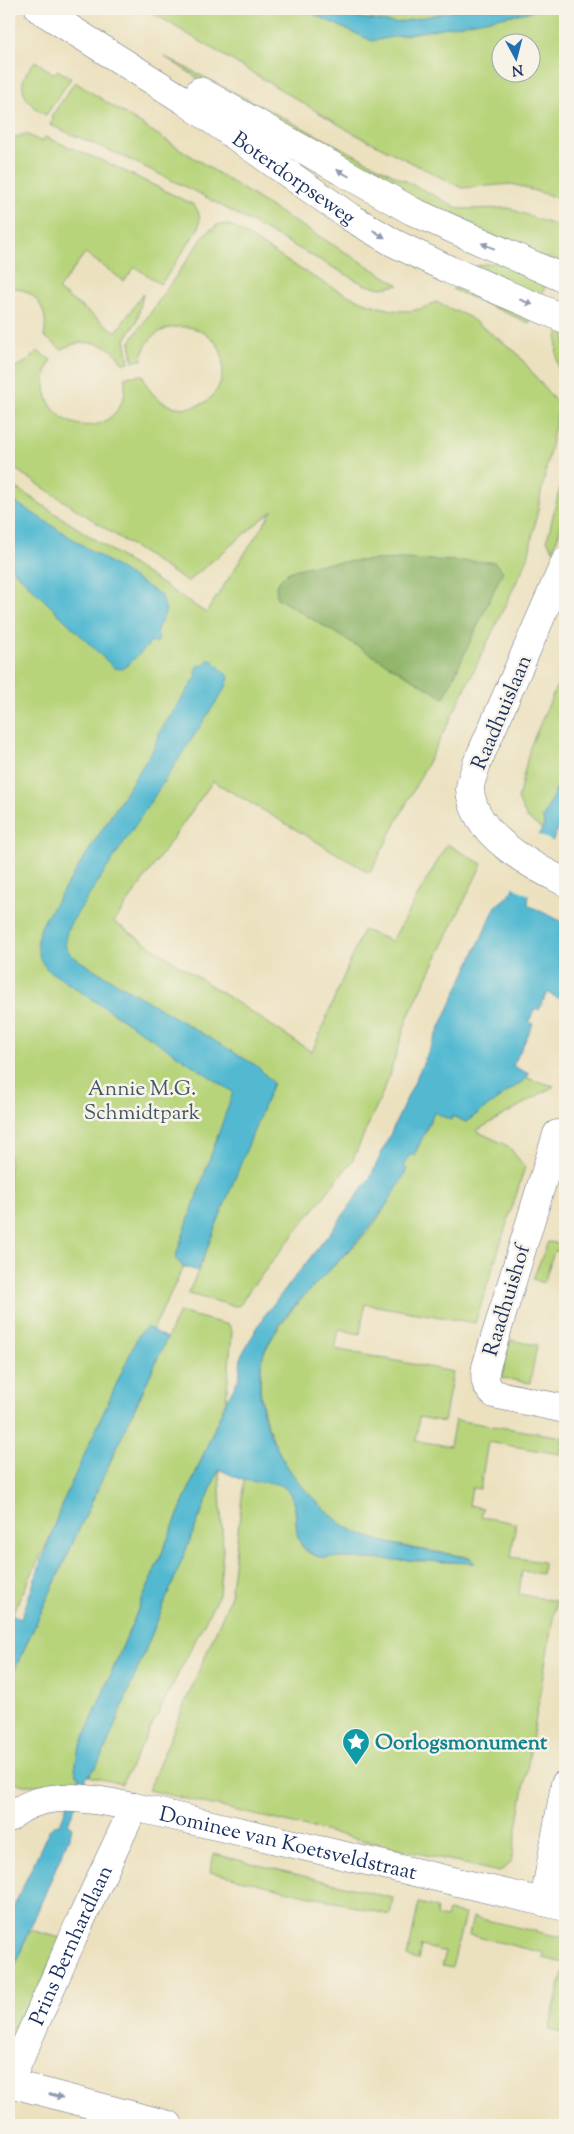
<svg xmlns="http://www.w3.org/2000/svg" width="574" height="2134" viewBox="0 0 574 2134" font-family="'Sorts Mill Goudy',serif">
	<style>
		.green { fill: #b7d47a; stroke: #69826c; fill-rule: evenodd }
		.forest { fill: #91b66a; stroke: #567264 }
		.water { fill: #53b9d1; stroke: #377498 }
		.pier { fill: #ece1bf }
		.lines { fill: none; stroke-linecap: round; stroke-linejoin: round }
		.minor-casing { stroke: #646d80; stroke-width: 29 }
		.tertiary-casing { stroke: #646d80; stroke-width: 29 }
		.secondary-casing { stroke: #646d80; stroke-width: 29 }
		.minor { stroke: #fff; stroke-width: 28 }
		.tertiary { stroke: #fff; stroke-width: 28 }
		.secondary { stroke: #fff; stroke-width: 28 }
		.oneway { fill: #8d97ae }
		.labels { text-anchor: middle; stroke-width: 5; stroke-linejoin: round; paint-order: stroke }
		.street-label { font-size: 21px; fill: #1b2f5e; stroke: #f7f3e8 }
		.park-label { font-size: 21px; fill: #425865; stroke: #f7f3e8 }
		.culture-label { font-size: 21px; font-weight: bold; fill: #0d838f; stroke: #f7f3e8; text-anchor: start }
	</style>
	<rect width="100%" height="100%" fill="#f7f3e8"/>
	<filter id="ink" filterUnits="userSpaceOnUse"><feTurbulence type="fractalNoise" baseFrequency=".02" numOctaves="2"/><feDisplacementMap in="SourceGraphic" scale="10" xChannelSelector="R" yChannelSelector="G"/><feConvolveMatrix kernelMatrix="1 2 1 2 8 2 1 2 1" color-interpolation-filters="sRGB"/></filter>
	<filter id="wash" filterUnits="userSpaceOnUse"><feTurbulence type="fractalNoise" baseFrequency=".0096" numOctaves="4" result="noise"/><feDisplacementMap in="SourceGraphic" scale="20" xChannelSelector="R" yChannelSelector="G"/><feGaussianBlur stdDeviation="1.12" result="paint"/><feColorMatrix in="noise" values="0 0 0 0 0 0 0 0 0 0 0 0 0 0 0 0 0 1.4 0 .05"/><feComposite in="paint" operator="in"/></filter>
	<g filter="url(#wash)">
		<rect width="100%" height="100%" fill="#ece1bf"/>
		<path class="green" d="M146,9H565V200L512,184L462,188L353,133ZM502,42H532V72H502Z
			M165,57L460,209L509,208L539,220L565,228V265L443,218L235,102Z
			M35,61L54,74L57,70L71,78L46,115C34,109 21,97 23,82C24,74 31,67 35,61Z
			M75,82L271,207L399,285L382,288L365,285L200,194L120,155L50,125L53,119L51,117Z
			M26,134L42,142L45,137L112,165L194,205C200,213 201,219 198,229L164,280L160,284L135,267L124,281L85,253L58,290L116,332L143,294L137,321L125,339L129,362L122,363C119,358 115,351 109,348C96,341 74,340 62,350L44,336C50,311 36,289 9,287V139Z
			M219,224L230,225C276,251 362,319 415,310C422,309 430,305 436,302L469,317L516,352L559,406L528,558L448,724L370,873L213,781L114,922L312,1052L363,930L392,941L447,844L482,864L408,1017L386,1085L352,1161L248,1292L240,1305L235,1306L188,1294L208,1247L197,1240L12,1614L9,1612V483L206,613L273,510L187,582L9,465V370L26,362L37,351L51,360C22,417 103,454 124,397C126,391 125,383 125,377L143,375C149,399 173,413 196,406C208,403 216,394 220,383C241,318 146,308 142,360L133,361L130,342L206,233Z
			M503,262L548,281L540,298L471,268L484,264Z
			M463,288L534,313L529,323L452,289Z
			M559,327L565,332V386C555,368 555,347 559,327Z
			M565,467V515L553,550L547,540Z
			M565,667V770L543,818L544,825L542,829L527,818L518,799L530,747Z
			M527,1078L554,1086L476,1131L508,1146L525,1167L475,1323L365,1304L360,1334L339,1329L335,1349L453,1372L444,1422L419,1417L416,1441L450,1446L455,1420L563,1437L560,1454L488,1442L480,1489L472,1488L469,1505L483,1508L481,1517L516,1523L511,1557L543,1562L542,1574L522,1571L519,1594L556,1601L511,1863L499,1872L148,1790L230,1598L244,1480C254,1481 269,1480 279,1484C305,1495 288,1533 305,1550C308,1554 315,1555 319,1557L474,1563L470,1557C432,1551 392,1547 356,1532C303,1508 254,1429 261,1372C262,1366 261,1358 264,1353C288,1303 333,1270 369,1230C384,1212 395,1189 407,1169L403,1167L410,1154L414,1156L434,1112L450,1120L452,1116L466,1122Z
			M548,1242L565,1244V1252L554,1251L544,1283L533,1279Z
			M179,1312L229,1325L232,1332L226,1401L78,1752L80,1777L74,1786L23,1785L12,1781L9,1776V1682Z
			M509,1340L537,1345L530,1383L502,1378Z
			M219,1469L223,1549L219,1594L122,1784L89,1776L101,1759Z
			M214,1854L393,1898L390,1915L210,1872Z
			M419,1903L437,1908L436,1916L446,1918L448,1911L465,1914L452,1968L442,1966L446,1952L421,1946L418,1960L407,1957Z
			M473,1917L565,1938V2025L563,2033L549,2030L565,1963L543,1958L544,1953L469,1935Z
			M30,1930L61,1938L9,2056V1979Z"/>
		<path class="forest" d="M404,559L494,562L503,571L444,698L277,598L276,586C279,582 282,577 286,574C305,561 378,560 404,559Z"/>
		<path class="water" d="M302,9H339L359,18L395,23L463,9H545L372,41Z
			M9,498L162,596L166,611L156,632L159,637L157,643L149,642L147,647L123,669L114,668L9,566Z
			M210,658L229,677L226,687L69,926C62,946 64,950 80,961L257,1066L273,1083L198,1271L182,1266L175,1258L233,1092L49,971C34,956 35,937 45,919L154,748L159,733L197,676L195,670L198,666L204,665Z
			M565,770V814L529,892L528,905L565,923V1001L547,993L539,1010L535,1008L529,1022L533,1024L513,1066L529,1074L527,1078L466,1122L453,1116L451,1120L434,1112L414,1156L410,1154L404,1167L407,1169C385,1217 347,1252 311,1289C302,1298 293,1307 285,1317C279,1325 265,1347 263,1356C249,1410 280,1466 317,1502C328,1513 342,1525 356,1532C392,1548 432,1551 470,1558L475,1563L319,1557C281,1542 307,1514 288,1491C278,1479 258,1484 244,1480C236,1478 227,1473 219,1469L101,1759L89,1776H87L68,1824L72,1826L71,1832L9,1979V1917L49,1830L57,1824H60L74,1786L80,1777L76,1775L75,1768L78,1752L205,1451L226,1401L239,1378L241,1356L264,1316L336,1225L370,1178L496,906L510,894L542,829L544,825L543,818Z
			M147,1327L167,1338L9,1682V1612L21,1619L61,1506L139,1334Z"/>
		<path class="pier" d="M537,834L554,842L531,896L511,886Z"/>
	</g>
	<g filter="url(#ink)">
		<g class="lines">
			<defs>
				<g id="minor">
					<path d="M557,1134L486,1367C484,1379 485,1386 494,1394L565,1409"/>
					<path id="s1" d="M9,2083L79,1924L134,1807"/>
					<path d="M9,2083L169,2125"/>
				</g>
				<g id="tertiary">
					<path d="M565,562L477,763C475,771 470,781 470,789C473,834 529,865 565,882"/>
					<path id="s2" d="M9,1818C43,1786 94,1800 134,1807L565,1907"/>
					<path d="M544,1902L565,1784"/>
				</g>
				<g id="secondary">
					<path id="s3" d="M39,9L185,101L350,217L394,243L450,270L565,319"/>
					<path d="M200,91L412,211L565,279"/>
				</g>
			</defs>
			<use href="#minor" class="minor-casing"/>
			<use href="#tertiary" class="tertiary-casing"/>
			<use href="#secondary" class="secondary-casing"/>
			<use href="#minor" class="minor"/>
			<use href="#tertiary" class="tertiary"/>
			<use href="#secondary" class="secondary"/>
		</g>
		<defs><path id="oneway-solid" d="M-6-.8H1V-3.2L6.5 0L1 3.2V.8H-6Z" transform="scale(1.25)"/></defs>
		<g class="oneway">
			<use href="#oneway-solid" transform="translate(343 173) rotate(-150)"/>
			<use href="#oneway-solid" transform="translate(379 234) rotate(31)"/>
			<use href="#oneway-solid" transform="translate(488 246) rotate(-157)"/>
			<use href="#oneway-solid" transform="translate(526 302) rotate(22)"/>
			<use href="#oneway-solid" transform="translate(56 2096) rotate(15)"/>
		</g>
	</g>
	<defs>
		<symbol id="sight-pin" viewBox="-11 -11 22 30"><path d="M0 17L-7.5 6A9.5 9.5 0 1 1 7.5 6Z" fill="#0f9aa8" stroke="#f7f3e8"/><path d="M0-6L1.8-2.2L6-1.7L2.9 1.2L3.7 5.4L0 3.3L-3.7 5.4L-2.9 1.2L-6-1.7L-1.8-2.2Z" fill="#fff"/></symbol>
	</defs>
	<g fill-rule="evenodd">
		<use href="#sight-pin" x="340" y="1726" width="32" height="43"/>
	</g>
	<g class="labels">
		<g class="street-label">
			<text dy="7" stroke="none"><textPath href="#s3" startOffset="306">Boterdorpseweg</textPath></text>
			<text transform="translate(501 712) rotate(-67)" y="7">Raadhuislaan</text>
			<text transform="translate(506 1300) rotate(-73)" y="7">Raadhuishof</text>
			<text dy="7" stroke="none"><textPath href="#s2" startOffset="289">Dominee van Koetsveldstraat</textPath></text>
			<text dy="7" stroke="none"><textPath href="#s1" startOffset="151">Prins Bernhardlaan</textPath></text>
		</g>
		<g class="park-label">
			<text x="142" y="1095">Annie M.G.<tspan x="142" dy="24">Schmidtpark</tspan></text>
		</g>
		<g class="culture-label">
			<text x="375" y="1749">Oorlogsmonument</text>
		</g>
	</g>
	<rect width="574" height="2134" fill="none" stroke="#f7f3e8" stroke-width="30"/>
	<g transform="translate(516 58) rotate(173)"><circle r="24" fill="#f7f3e8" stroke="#9fa5b1"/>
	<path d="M0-4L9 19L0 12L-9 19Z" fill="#1f6fb2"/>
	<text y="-8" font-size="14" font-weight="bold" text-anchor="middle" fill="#1b2f5e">N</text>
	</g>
</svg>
